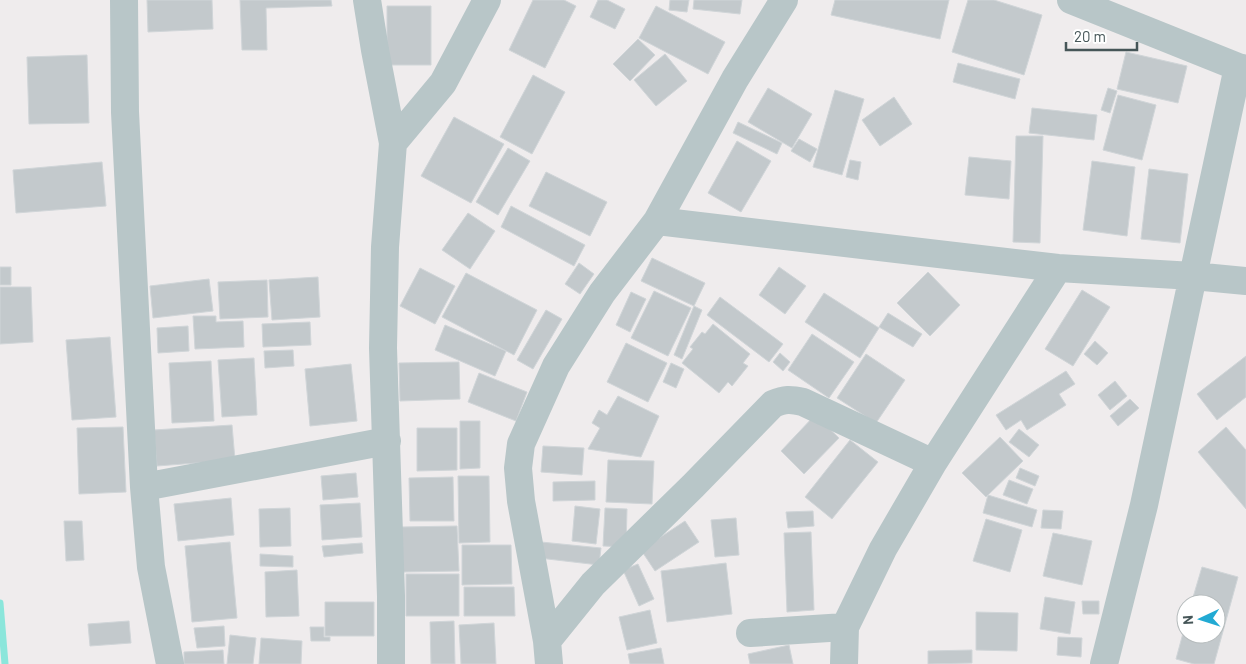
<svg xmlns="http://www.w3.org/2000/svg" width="1246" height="664" viewBox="0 0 1246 664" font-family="Barlow,sans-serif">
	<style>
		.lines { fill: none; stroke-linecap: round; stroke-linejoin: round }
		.stream { stroke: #8be6db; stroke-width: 7 }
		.building { fill: #c3c9cc; stroke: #d0d5d8 }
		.minor { stroke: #b8c6c8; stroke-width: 28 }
	</style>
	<rect width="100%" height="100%" fill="#efeced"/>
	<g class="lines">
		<path class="stream" d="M0,603L5,664"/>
	</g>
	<path class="building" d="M147,0H212L213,29L148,32Z
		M240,0H331L332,6L266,8L267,50H242Z
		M533,0H564L576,6L545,68L509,50Z
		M598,0H607L625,9L615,29L590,17Z
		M670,0H689L687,12L669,10Z
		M694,0H742L740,14L693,9Z
		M835,0H949L940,39L831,15Z
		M968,0H994L1042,15L1024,75L952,52Z
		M387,6H431V65H387Z
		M656,6L725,42L708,74L639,38Z
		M638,39L655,55L630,81L613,64Z
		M1126,52L1187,66L1178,103L1117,89Z
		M665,54L687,81L656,106L634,80Z
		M87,55L89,123L29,124L27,57Z
		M958,63L1020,79L1015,99L953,82Z
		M533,75L565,92L532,154L500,137Z
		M768,88L812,114L792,148L748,122Z
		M1108,88L1117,91L1110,113L1101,110Z
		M835,90L864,99L842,175L813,167Z
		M1118,95L1156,105L1142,160L1103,150Z
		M894,97L912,124L880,146L862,120Z
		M1032,108L1097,115L1094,140L1029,133Z
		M454,117L504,144L471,203L421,176Z
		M738,122L782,143L777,154L733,133Z
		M1016,136H1043L1040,243L1013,242Z
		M799,139L817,149L810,162L791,151Z
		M737,141L771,161L741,212L708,193Z
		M508,148L530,161L498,215L476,202Z
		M969,157L1011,161L1009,199L965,195Z
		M850,160L861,162L858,180L846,177Z
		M1092,161L1135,167L1127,236L1083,230Z
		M102,162L106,206L16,213L13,170Z
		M1149,169L1188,174L1180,243L1141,239Z
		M546,172L607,202L590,236L529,206Z
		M511,206L585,245L574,266L501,227Z
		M468,213L495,231L470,269L442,250Z
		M652,258L705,283L694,306L641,281Z
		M579,263L594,274L580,294L565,284Z
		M0,267H11V285H0Z
		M779,267L806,286L785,314L759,295Z
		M420,268L455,286L435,324L400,306Z
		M928,272L960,305L930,336L897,303Z
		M466,273L537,310L514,355L442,317Z
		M318,277L320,317L272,320L269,280Z
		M209,279L213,311L153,318L150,286Z
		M267,280L268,317L220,319L218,282Z
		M0,287H31L33,342L0,344Z
		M1082,290L1110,307L1073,366L1045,349Z
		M654,291L691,308L668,356L631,338Z
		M631,292L646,299L630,332L616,325Z
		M824,293L879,328L860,358L805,322Z
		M720,297L783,344L769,362L707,315Z
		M694,306L702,310L682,359L674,355Z
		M546,310L562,319L533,369L517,360Z
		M888,313L922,334L913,347L879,327Z
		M193,316H216V322L243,321L244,347L195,349Z
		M310,322L311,345L263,347L262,324Z
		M713,324L750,354L743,363L748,366L732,386L728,382L719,393L682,363L693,349L690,347L702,332L705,334Z
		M445,325L506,351L495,376L435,350Z
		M188,326L189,351L158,353L157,328Z
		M812,334L854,362L829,398L788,370Z
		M110,337L116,417L72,420L66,340Z
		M1095,341L1108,353L1097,365L1084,354Z
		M626,343L667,363L648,402L607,382Z
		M293,350L294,366L265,368L264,351Z
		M780,353L790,362L783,371L773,362Z
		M866,354L905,380L876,423L837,398Z
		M1246,356V397L1217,420L1197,394Z
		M254,358L257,415L222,417L218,360Z
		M211,361L214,421L172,423L169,363Z
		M459,362L460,399L400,401L399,363Z
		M671,363L684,369L676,388L663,382Z
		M351,364L357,421L310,426L305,369Z
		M1066,371L1075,384L1059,394L1066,405L1027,430L1021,420L1006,430L996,415Z
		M479,373L527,392L516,421L468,402Z
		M1115,381L1127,396L1110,410L1098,395Z
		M618,396L659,416L641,457L588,449L600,428L592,423L599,410L607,415Z
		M1130,399L1139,408L1118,426L1110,416Z
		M815,415L839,438L804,474L781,451Z
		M460,421H480V468L460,469Z
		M232,425L235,460L157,466L154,430Z
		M123,427L126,492L79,494L77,428Z
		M1226,427L1246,450V509L1198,452Z
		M417,428H457V470L417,471Z
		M1019,429L1039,445L1029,457L1009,442Z
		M1000,437L1023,461L986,497L962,473Z
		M850,440L878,462L832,519L805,497Z
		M543,446L584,448L582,475L541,472Z
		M608,460L654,461L652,504L606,502Z
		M1020,468L1039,476L1035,486L1016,478Z
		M356,473L358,497L323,500L321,476Z
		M458,476H489L490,542L459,543Z
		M453,477L454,521H410L409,478Z
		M1009,480L1033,489L1027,504L1003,495Z
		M595,481V500L553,501V482Z
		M988,495L1037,510L1032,527L983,513Z
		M231,498L234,535L178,541L174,504Z
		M360,503L362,537L322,540L320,505Z
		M575,506L600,509L596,544L572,541Z
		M290,508L291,546L260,547L259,509Z
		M605,508L627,509L626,547L603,546Z
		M1043,510L1063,511L1061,529L1041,528Z
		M813,511L814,526L788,528L786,512Z
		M736,518L739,555L715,557L711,520Z
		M986,519L1022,530L1010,572L973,561Z
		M64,521H82L84,560L66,561Z
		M685,521L699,542L655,571L641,550Z
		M457,526L459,571L401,572V527Z
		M811,532L814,610L787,612L784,533Z
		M1053,533L1092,541L1082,585L1043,576Z
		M230,542L237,618L192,622L185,546Z
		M541,542L601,548L599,565L539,558Z
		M362,543L363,553L324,557L322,546Z
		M462,545H511L512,584L462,585Z
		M260,554L293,556V567L260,566Z
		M726,563L732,614L667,622L661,571Z
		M638,564L654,599L639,606L623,570Z
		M1202,567L1238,577L1214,664H1194L1176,659L1186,622V634H1216V604H1191Z
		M297,570L299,616L266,617L265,572Z
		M406,574H459V616H406Z
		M464,587H514L515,616H464Z
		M1045,597L1075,602L1070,634L1040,629Z
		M1082,601H1099V614H1083Z
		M325,602H374V636H325Z
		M650,610L657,643L627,650L619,617Z
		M976,612L1018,613L1017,651L976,650Z
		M129,621L131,643L90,646L88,624Z
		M454,621L455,664H431L430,622Z
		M494,623L496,664H461L459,625Z
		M224,626L225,646L197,648L194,628Z
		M310,627H324V637H330V641H311Z
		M230,635L256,638L253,664H227Z
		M1058,637L1082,638L1081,657L1057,655Z
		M261,638L302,641L301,664H259Z
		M789,645L793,664H750L748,654Z
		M661,648L664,664H630L628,654Z
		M223,650L224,664H184V652Z
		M972,650V663L928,664V651Z"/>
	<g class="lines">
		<path class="minor" d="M124,0L125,112L144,487L151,567L170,664
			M367,0L375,50L393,143
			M1071,0L1238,67
			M1246,69L1238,67L1193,276L1246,281
			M657,221L735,79L784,0
			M144,487L387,441
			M750,633L845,627
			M547,641L593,584L693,486L773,404C785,399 790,399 803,402L933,463
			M391,664V596L383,348L385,247L393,143L443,83L487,0
			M549,664L547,641L521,501L518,468L521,444L556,366L602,293L657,221L1058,268L1193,276L1144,505L1104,664
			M844,664L845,627L883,549L933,463L1058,268"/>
	</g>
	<g transform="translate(1201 619) rotate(266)"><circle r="24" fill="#ffffff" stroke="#b5bbbc"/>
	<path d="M0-4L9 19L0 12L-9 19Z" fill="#22aad3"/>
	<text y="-8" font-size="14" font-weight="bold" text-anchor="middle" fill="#465658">N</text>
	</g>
	<path d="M1066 42v8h71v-8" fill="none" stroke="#465658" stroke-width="2.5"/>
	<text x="1074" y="42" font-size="15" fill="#465658" stroke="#ffffff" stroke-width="4" paint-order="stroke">20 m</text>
</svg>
